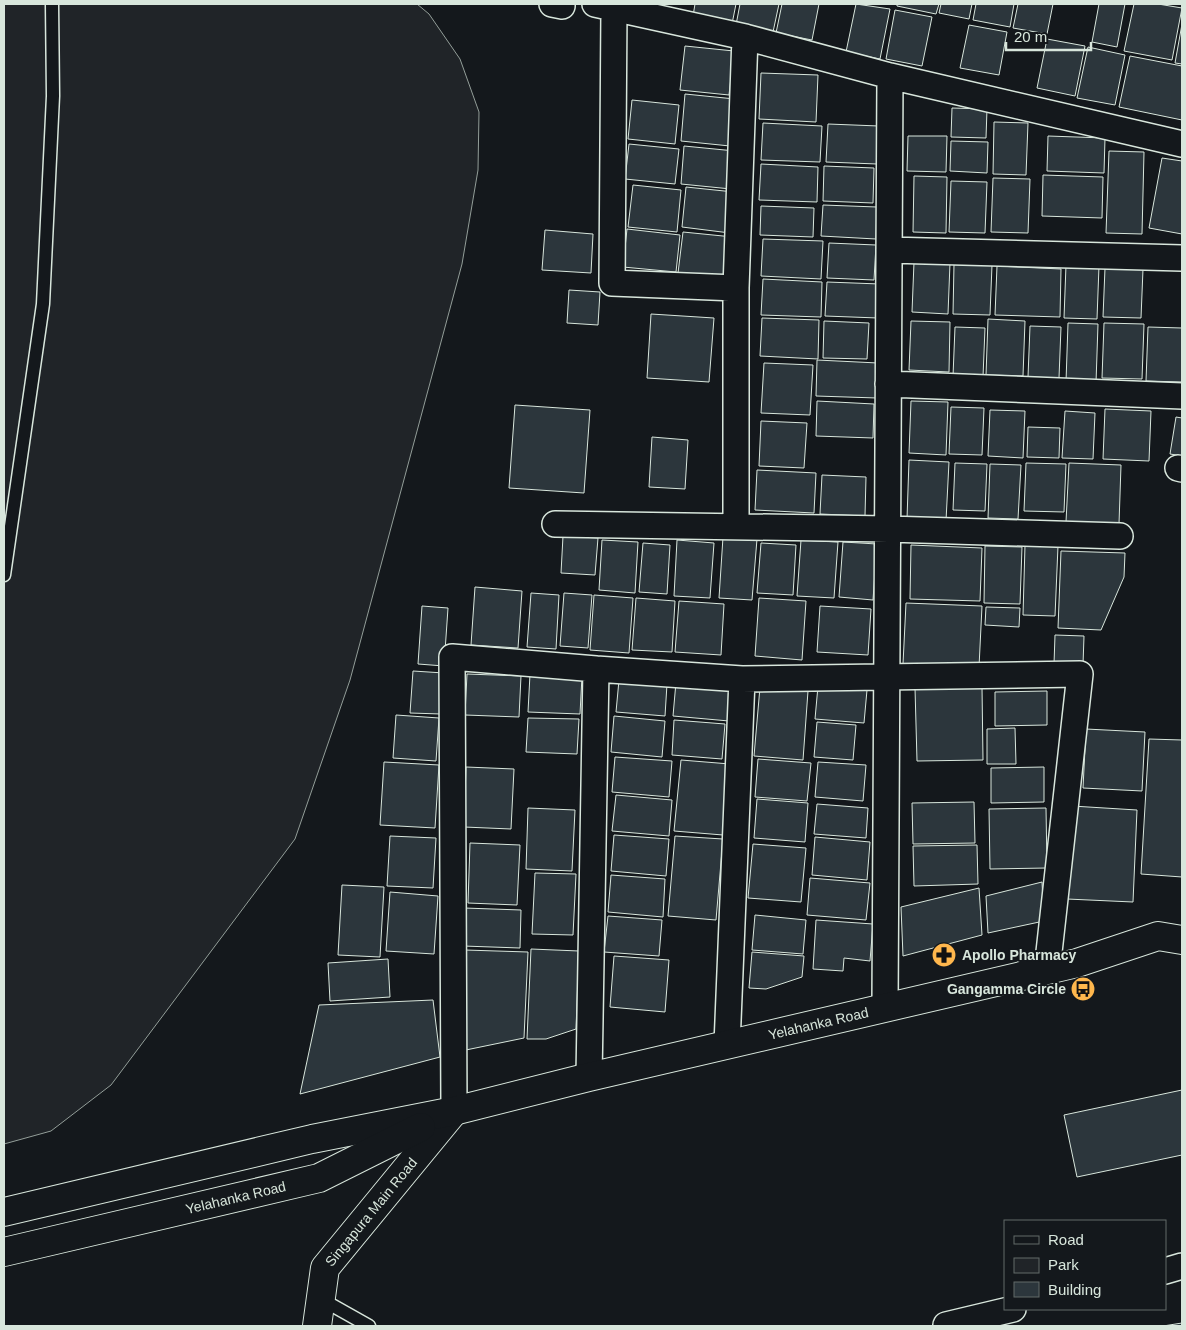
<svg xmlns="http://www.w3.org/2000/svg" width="1186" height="1330" viewBox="0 0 1186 1330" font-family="Helvetica,sans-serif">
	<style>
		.green { fill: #202428; stroke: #939e99 }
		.building { fill: #2c363c; stroke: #d8e6dc }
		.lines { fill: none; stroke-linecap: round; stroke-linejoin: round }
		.lane-casing { stroke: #d8e6dc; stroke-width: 15 }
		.street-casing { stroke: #d8e6dc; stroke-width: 28 }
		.secondary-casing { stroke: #d8e6dc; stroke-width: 30 }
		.primary-casing { stroke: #d8e6dc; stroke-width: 30 }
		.lane { stroke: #14181c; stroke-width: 12 }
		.street { stroke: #14181c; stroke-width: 25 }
		.secondary { stroke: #14181c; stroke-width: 28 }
		.primary { stroke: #14181c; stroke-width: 28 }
		.labels { text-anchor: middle; stroke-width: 4; stroke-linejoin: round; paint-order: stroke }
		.poi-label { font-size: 14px; font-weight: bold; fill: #d8e6dc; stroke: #14181c; text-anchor: start }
		.street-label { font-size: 14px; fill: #d8e6dc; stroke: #14181c }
	</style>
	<rect width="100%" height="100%" fill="#14181c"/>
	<path class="green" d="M4,4H417L429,14L460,59L479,112L478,170L462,264L350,680L295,839L111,1085L51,1131L4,1144Z"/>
	<path class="building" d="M695,4H736L732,24L693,16Z
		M740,4H779L773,32L736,25Z
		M782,4H819L812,40L776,33Z
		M856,4L890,9L880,59L846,52Z
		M897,4H939L936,14L897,6Z
		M941,4H972L969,19L939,13Z
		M976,4H1014L1010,27L973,20Z
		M1018,4H1053L1047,34L1013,28Z
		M1099,4H1125L1117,47L1092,42Z
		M1134,4H1158L1182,8L1172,60L1124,51Z
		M895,10L932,17L922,66L886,59Z
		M1182,24V64L1175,63Z
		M969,25L1007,32L999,75L960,68Z
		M1047,39L1085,46L1075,96L1037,88Z
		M685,46L734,51L729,95L680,90Z
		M1088,47L1125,55L1115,105L1077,98Z
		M1130,56L1182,66V120L1119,107Z
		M761,73L818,75L816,122L759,119Z
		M685,94L735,99L730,146L681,141Z
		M632,100L679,105L675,144L628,139Z
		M952,108L987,109L986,138L951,137Z
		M994,122L1028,123L1026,175L993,174Z
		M763,123L822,126L820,162L761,160Z
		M828,124L879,126L877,164L826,162Z
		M908,136H947L946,172L907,171Z
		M1048,136L1105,138L1104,173L1047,171Z
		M951,141L988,142L987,173L950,171Z
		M629,144L679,149L675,184L625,179Z
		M684,146L735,151L731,189L681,184Z
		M1109,151L1144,152L1142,234L1106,233Z
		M1162,158L1182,161V234L1149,228Z
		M761,164L818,167L817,202L759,200Z
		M824,166L874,168L873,203L823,201Z
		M1043,175L1103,177L1102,218L1042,216Z
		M914,176L947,177L946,233L913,232Z
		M993,178L1030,179L1028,233L991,232Z
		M951,181L987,182L985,233L949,232Z
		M633,185L681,190L677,232L628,227Z
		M686,187L734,192L730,233L682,227Z
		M823,205L877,207L876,239L821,236Z
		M761,206L814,208L813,237L760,235Z
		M627,229L680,235L676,272L623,267Z
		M545,230L593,234L591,273L542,270Z
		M683,232L733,237L729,279L678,273Z
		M763,239L823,241L821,279L761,276Z
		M829,243L876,245L874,280L827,278Z
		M914,262L950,263L948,314L912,312Z
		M954,264L992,265L990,315L953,314Z
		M1066,265L1099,266L1097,319L1064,318Z
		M997,266L1061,269L1060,317L995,315Z
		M1105,268L1143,269L1141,318L1103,317Z
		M763,279L822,282L821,317L761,315Z
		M827,282L880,284L878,318L825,316Z
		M569,290L600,292L598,325L567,323Z
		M651,314L714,318L709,382L647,378Z
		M762,318L819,320L818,359L760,356Z
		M988,319L1025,321L1023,376L986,375Z
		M824,321L869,323L867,359L823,358Z
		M911,321L950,322L949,372L909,370Z
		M1068,323L1098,324L1096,383L1066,382Z
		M1104,323L1144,324L1142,379L1102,378Z
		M1030,326L1061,327L1059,378L1028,377Z
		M955,327L985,328L983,377L953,376Z
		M1148,327L1182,328V382L1146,381Z
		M817,360L878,363L877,398L816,396Z
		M764,363L813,365L810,415L761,413Z
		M817,401L874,404L873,438L816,436Z
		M911,401L948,402L946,455L909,453Z
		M515,405L590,410L584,493L509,488Z
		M951,407L984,408L982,455L949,454Z
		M1105,409L1151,411L1149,461L1103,459Z
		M990,410L1025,411L1023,458L988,456Z
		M1065,411L1095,413L1093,459L1062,458Z
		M1176,417L1182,418V456L1170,454Z
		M761,421L807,423L804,468L759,466Z
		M1028,427L1060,428L1059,458L1027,457Z
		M652,437L688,440L685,489L649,487Z
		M909,460L949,462L946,521L907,519Z
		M955,463L987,464L985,511L953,510Z
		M1026,463L1066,464L1064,512L1024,511Z
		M1069,463L1121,465L1119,524L1066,522Z
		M990,464L1021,465L1018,519L988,518Z
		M757,470L816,473L814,513L755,510Z
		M822,475L866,477L865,516L820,514Z
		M563,536L598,538L595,575L561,573Z
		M723,537L757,539L752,600L719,598Z
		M602,540L638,542L635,593L599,590Z
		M677,540L714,543L710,598L674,596Z
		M801,540L838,542L834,598L797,596Z
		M843,542L877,544L873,600L839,597Z
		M643,543L670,545L667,594L639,592Z
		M761,543L796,545L793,595L757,593Z
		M911,545L982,548L980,601L910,599Z
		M1025,545L1058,546L1055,616L1023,615Z
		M985,546L1022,547L1020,604L984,603Z
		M1061,551L1125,553L1124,577L1101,630L1058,628Z
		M475,587L522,591L518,648L471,645Z
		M531,593L559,595L556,649L527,647Z
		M564,593L592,595L588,648L560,646Z
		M594,595L633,598L629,653L590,650Z
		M636,598L675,601L672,652L632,650Z
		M759,598L806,601L802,660L755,656Z
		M679,601L724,604L721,655L675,652Z
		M906,603L982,606L979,667L903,664Z
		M422,606L448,608L444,666L418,664Z
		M820,606L871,609L868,655L817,652Z
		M986,607L1020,608L1019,627L985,625Z
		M1055,635L1084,636L1083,665L1054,664Z
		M413,671L444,673L441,714L410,713Z
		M467,674L521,676L519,717L465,715Z
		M530,674L582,676L580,714L528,712Z
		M619,680L667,684L665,716L616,712Z
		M676,682L732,687L729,721L673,716Z
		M818,686L867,690L864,723L815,719Z
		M760,687L808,691L803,760L754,756Z
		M982,687L983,760L917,761L915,688Z
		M1047,691V725L995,726V692Z
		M396,715L439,718L436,761L393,758Z
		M614,716L665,721L662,757L611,752Z
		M528,718L579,719L577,754L526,752Z
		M674,720L725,724L722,759L672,755Z
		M817,722L856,725L853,760L814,757Z
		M1015,728L1016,764H987V729Z
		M1086,729L1145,732L1142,791L1083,788Z
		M1149,739L1182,740V877L1141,874Z
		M615,757L672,761L669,797L612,792Z
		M758,759L811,763L807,801L755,797Z
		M681,760L730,764L723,835L674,831Z
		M384,762L439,765L435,828L380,825Z
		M818,762L866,765L863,801L815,797Z
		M466,767L514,769L511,829L464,827Z
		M1044,767V802L991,803V768Z
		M616,795L672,800L669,836L612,831Z
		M757,799L808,803L805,842L754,838Z
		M974,802L975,843L913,844L912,803Z
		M817,804L868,808L866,838L814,834Z
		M1072,806L1137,810L1133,902L1067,899Z
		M528,808L575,810L572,871L526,869Z
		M1046,808L1047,868L990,869L989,809Z
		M614,835L669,839L666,876L611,871Z
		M390,836L436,838L433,888L387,886Z
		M675,836L723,839L716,920L668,916Z
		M815,837L870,842L867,880L812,875Z
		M470,843L520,845L517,905L468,903Z
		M753,844L806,848L801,902L748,898Z
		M977,845L978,884L914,886L913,846Z
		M535,873L576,874L573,935L532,934Z
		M611,875L665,879L663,917L608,912Z
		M810,878L870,883L866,920L807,915Z
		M1042,882L1044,921L988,933L986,896Z
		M342,885L384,887L380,957L338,955Z
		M979,888L982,935L903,956L901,907Z
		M390,892L438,896L434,954L386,951Z
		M464,908L521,910L520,948L463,946Z
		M755,915L806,920L803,954L752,950Z
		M608,916L662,920L659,956L604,952Z
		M816,920L873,924L870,961L844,958L843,971L813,969Z
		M531,949L579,951L576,1029L546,1039H527Z
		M465,950L528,952L524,1038L461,1051Z
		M752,952L804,956L802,977L766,989L749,988Z
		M614,956L669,960L665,1012L610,1007Z
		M388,959L390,997L330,1001L328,963Z
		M433,1000L440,1057L300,1094L319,1005Z
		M1182,1090V1155L1077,1177L1064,1115Z
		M1182,1323V1326H1163Z"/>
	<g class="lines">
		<defs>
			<path id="lane" d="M4,575L43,304L53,96L52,4
				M321,1299L369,1326"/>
			<path id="street" d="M552,4L562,6V4
				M595,4L745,37L890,76L1182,144
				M614,8L612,283L736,288
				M889,250L1182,258
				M888,384L1182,396
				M1178,468L1182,469
				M555,524L888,529L1120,536
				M736,526V288L745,37
				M885,1008L890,76
				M727,1045L742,679L1080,674L1047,970
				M589,1077L596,669L742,679
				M454,1111L452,657L596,669
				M1165,1271L1182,1266
				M946,1325L1013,1309"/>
			<g id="secondary">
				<path id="s1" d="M317,1326L325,1268L454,1111"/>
			</g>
			<g id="primary">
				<path id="s2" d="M4,1212L312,1139L454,1111L589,1077L1077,963L1158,936L1182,940"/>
				<path id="s3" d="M4,1252L319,1178L421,1127"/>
			</g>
		</defs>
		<use href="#lane" class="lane-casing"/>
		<use href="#street" class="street-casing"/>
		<use href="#secondary" class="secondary-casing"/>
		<use href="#primary" class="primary-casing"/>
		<use href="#lane" class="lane"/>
		<use href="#street" class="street"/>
		<use href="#secondary" class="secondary"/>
		<use href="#primary" class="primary"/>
	</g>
	<defs>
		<symbol id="pharmacy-disc" viewBox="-11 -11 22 22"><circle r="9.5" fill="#ffb74d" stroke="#14181c"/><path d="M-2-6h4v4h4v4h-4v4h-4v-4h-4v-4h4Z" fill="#111"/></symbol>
		<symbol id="bus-disc" viewBox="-11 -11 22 22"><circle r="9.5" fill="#ffb74d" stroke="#14181c"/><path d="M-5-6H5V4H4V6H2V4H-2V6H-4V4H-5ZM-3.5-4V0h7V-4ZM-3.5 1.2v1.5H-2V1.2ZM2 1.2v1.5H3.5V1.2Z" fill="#111"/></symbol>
	</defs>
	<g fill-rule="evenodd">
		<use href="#pharmacy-disc" x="930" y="941" width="28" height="28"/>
		<use href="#bus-disc" x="1069" y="975" width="28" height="28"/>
	</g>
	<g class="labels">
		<g class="poi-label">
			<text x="962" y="960">Apollo Pharmacy</text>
			<text x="1066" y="994" text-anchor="end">Gangamma Circle</text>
		</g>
		<g class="street-label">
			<text dy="5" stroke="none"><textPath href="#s2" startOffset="836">Yelahanka Road</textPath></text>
			<text dy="5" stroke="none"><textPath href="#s3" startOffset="238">Yelahanka Road</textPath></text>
			<text dy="5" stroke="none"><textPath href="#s1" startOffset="131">Singapura Main Road</textPath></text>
		</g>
	</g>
	<rect width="1186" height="1330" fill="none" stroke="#d8e6dc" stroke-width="10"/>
	<rect x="1004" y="1220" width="162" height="90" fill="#14181c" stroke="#626a69"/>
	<rect x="1014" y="1236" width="25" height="8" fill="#14181c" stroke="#626a69"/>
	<text x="1048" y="1245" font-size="15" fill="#d8e6dc">Road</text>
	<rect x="1014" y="1258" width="25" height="15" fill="#202428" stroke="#626a69"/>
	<text x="1048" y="1270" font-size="15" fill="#d8e6dc">Park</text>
	<rect x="1014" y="1282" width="25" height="15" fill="#2c363c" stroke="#626a69"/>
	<text x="1048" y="1295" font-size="15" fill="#d8e6dc">Building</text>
	<path d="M1006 42v8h85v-8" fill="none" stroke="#d8e6dc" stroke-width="2.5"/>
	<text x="1014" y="42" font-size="15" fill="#d8e6dc" stroke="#14181c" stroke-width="4" paint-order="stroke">20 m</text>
</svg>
